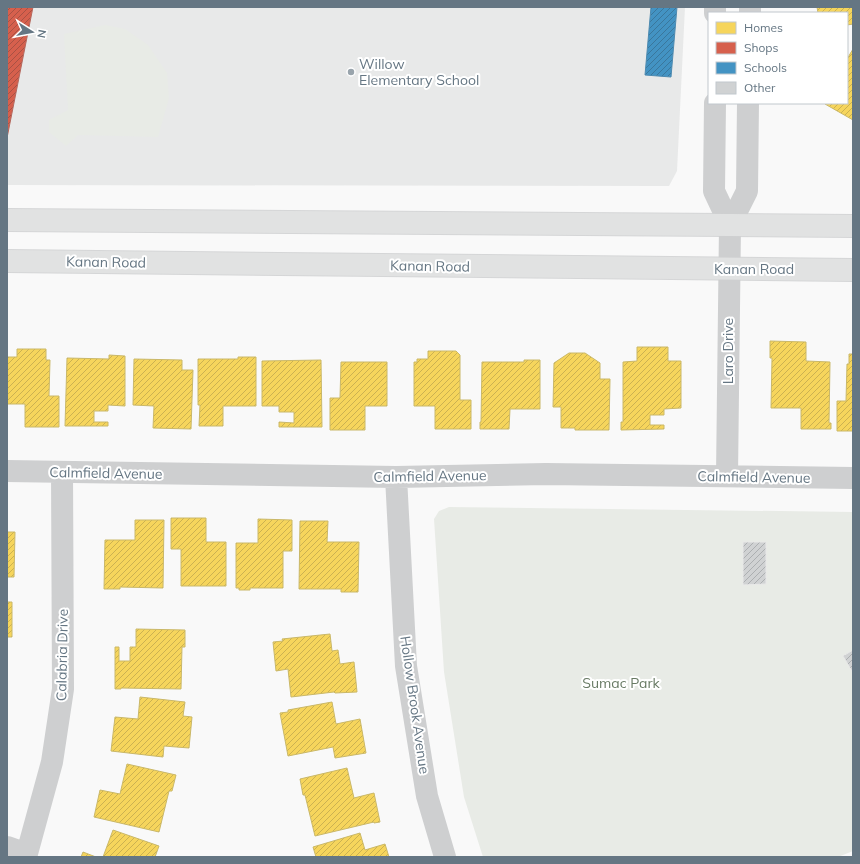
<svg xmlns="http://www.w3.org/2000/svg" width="860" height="864" viewBox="0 0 860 864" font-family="Mulish,sans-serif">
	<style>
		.built { fill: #e8e9e9 }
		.park { fill: #e8ebe6 }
		.homes { fill: url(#homes-hatch); stroke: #cab868 }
		.shops { fill: url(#shops-hatch); stroke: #b4675d }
		.schools { fill: url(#schools-hatch); stroke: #4d8ab0 }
		.building { fill: url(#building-hatch); stroke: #e8e8e8 }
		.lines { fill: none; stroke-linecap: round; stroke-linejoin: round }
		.secondary-casing { stroke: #d5d6d7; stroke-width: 24 }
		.street { stroke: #cecfd0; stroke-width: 22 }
		.secondary { stroke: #e1e2e2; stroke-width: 22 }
		.poi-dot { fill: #99a4ac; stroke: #fff; stroke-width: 1.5 }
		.labels { text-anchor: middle; stroke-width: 4; stroke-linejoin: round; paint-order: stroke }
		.poi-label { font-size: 14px; fill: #657683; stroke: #fff; text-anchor: start }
		.street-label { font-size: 14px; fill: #657683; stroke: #fff }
		.park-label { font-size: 14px; fill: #687a64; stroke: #fff }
	</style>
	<defs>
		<pattern id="homes-hatch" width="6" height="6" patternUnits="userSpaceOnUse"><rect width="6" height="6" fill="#f6d55c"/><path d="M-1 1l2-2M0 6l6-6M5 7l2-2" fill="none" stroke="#cbb151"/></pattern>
		<pattern id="shops-hatch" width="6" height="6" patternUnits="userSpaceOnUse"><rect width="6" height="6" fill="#d6604d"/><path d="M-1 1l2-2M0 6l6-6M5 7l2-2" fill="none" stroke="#a85144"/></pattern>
		<pattern id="schools-hatch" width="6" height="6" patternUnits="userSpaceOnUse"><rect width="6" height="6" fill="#4393c3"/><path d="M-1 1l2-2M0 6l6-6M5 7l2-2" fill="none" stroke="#3a779c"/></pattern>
		<pattern id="building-hatch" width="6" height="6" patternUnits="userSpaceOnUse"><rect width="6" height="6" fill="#d0d2d3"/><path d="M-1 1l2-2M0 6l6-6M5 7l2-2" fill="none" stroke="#acafb1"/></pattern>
	</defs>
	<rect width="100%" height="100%" fill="#f9f9f9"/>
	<path class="built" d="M33,7H685L677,171L669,186L7,185V138Z"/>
	<path class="park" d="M105,25L125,29L148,45L167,73L169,98L158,137L78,135L66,146L49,132V120L68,110L64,34Z
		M449,507L853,512V851L838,857H483L464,797L444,672L434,519L439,511Z"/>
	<path class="homes" d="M817,7H853V24L847,25V13H818Z
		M853,49V120L825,104V103H847V59Z
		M770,341L806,342V361L830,362L829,423H831V429H801V408H771L772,358H770Z
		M637,347H668V361H681V408L664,409V415H650V425H664V429L621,430V422H623V362L637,361Z
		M17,349H46V360H50L49,396H59V427H25V404H7V357H17Z
		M428,351H456L460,355V400H471V429H435V406H414V362H417V359H428Z
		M569,353H585L600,363V379H610L609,430H575V428H561V407H553L554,363Z
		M849,354H853V431H837V401H846L847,364H849Z
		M109,355L125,356V406L108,405V411H94V422H108V426H65L67,358L109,359Z
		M238,357H256V406H223V426H199L200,405H198V359H238Z
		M134,359L182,360V370H193L191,429L153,428L154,406L133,405Z
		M321,360L322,427H279V422L294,423V412H279V406H262V361Z
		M524,360H540V409H510L509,429H480V422H481L482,362H524Z
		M341,362H387V406H365V430H330V398H340Z
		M171,518H206V542H226V586H181V549H171Z
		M258,519L292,520V551H283V588H250V590H239V588H236V543H258Z
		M135,520H164L163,588L120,587V589H104L105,540H135Z
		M300,521H328L327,542H359L358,592H341V589H299Z
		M7,532H15L14,577H7Z
		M7,602H12V637H7Z
		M136,629L185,630V647H182L181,689L121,688V689H115V647H119V661H130V647H136Z
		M330,634L332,651L338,650L340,664L354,662L357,692L335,693L334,692L291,697L288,669L276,671L273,642L283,641L282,639Z
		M140,697L185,702L183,716L192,717L189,748L164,746L163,757L111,751L115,717L138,719Z
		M332,702L336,724L360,719L366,753L335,758L333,747L288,756L280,713L288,712V710Z
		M127,764L176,775L172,791H169L159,832L94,817L100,790L120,794Z
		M347,768L354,798L374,793L380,822L374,823V822L315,836L305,795H303L300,779Z
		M113,830L159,846L155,857H103Z
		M360,833L365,850L385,844L389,857H316L313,847Z
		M83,852L96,857H81Z"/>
	<path class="shops" d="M7,7H33L7,138Z"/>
	<path class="schools" d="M651,7H677L671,77L645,75Z"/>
	<path class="building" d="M743,542H766V584L743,585Z
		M853,650V673L843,656Z"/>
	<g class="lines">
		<defs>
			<path id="secondary" d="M7,220L853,226
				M7,261L853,270"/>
		</defs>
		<use href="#secondary" class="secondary-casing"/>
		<path class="street" d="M715,13V7
			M750,13V7
			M715,103L714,191L730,225
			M7,471L396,477L546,474L853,478
			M727,476L730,225L747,191L748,103
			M396,477L406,666L427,796L445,857
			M7,847L27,854
			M26,857L52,762L63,689L62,472"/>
		<use href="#secondary" class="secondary"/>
	</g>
	<circle class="poi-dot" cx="351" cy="72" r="4"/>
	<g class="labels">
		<g class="poi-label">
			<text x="359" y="69">Willow<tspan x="359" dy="16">Elementary School</tspan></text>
		</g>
		<g class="street-label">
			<text transform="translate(106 262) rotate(1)" y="5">Kanan Road</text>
			<text transform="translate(430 266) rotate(1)" y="5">Kanan Road</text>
			<text x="754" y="274">Kanan Road</text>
			<text transform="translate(728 351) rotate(-90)" y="5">Laro Drive</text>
			<text transform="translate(106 473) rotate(1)" y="5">Calmfield Avenue</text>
			<text transform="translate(430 476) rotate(-1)" y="5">Calmfield Avenue</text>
			<text transform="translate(754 477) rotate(1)" y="5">Calmfield Avenue</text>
			<text transform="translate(62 655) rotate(-89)" y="5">Calabria Drive</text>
			<text transform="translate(415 705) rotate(82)" y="5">Hollow Brook Avenue</text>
		</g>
		<g class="park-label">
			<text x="621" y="688">Sumac Park</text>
		</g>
	</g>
	<rect width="860" height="864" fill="none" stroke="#657683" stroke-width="16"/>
	<rect x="708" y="12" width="140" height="92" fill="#ffffff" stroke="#c1c8cd"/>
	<rect x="716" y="22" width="20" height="12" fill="#f6d55c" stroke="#c1c8cd"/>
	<text x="744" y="32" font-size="12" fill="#657683">Homes</text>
	<rect x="716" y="42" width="20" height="12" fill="#d6604d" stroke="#c1c8cd"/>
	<text x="744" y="52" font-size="12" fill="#657683">Shops</text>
	<rect x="716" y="62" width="20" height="12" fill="#4393c3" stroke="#c1c8cd"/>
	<text x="744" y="72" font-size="12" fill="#657683">Schools</text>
	<rect x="716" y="82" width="20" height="12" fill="#d0d2d3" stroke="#c1c8cd"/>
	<text x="744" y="92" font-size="12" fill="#657683">Other</text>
	<g transform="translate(32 32) rotate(101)" stroke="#ffffff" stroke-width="3" paint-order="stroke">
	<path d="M0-3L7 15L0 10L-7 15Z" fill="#657683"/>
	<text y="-6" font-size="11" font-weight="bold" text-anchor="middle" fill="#657683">N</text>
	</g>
</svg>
